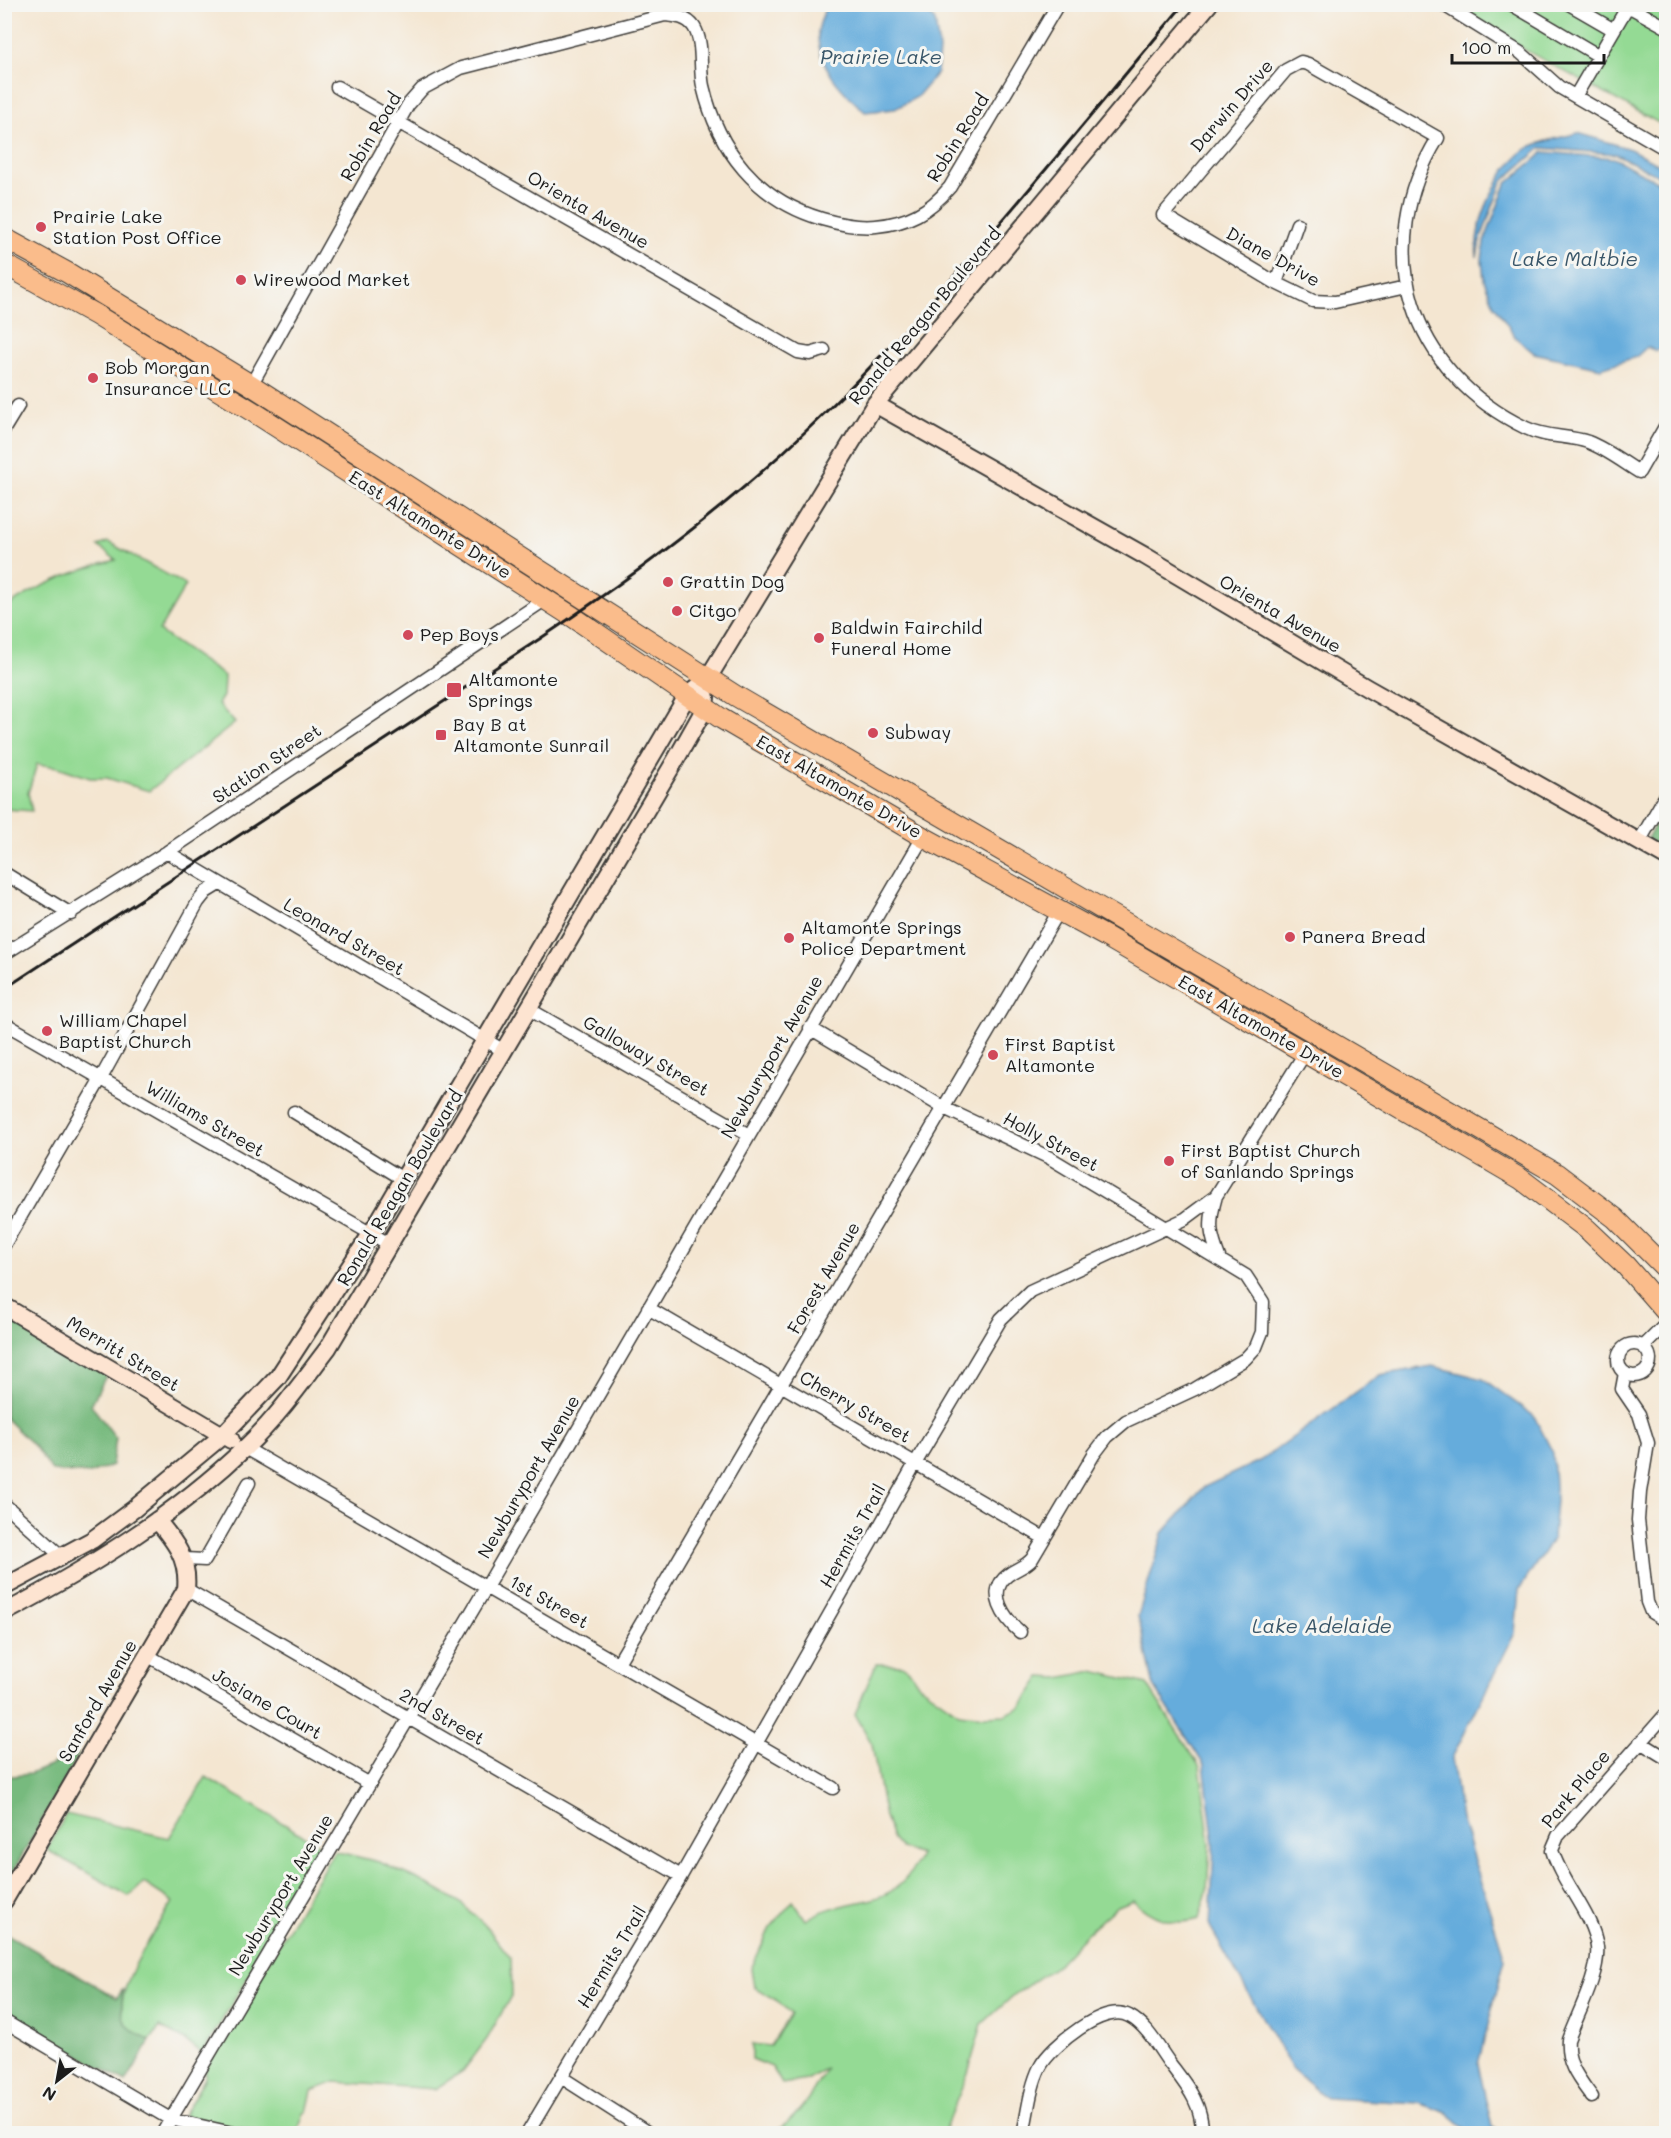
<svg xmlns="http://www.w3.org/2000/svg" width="1671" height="2138" viewBox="0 0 1671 2138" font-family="Mali,sans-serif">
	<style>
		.green { fill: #94da94; stroke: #587b58; stroke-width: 1.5 }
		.forest { fill: #77ba7e; stroke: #4a6b4d; stroke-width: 1.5 }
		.water { fill: #65acdc; stroke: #40647c; stroke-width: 1.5 }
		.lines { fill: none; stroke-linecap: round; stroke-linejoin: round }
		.street-casing { stroke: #3c3a37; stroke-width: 15 }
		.secondary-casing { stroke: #3c3a37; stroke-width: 20 }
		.primary-casing { stroke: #3c3a37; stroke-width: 22 }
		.street { stroke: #fff; stroke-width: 12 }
		.secondary { stroke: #fde4d1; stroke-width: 16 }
		.primary { stroke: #fabc8b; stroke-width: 20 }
		.rail { stroke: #1c1c1c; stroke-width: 3 }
		.poi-dot { fill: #d1495b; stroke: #f6f6f2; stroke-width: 2 }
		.labels { text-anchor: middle; stroke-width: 6; stroke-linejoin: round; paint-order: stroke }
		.street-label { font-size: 18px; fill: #1c1c1c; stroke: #f6f6f2 }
		.poi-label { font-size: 18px; fill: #1c1c1c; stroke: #f6f6f2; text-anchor: start }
		.water-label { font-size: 20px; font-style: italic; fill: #395669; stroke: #f6f6f2 }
	</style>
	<rect width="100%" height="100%" fill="#f6f6f2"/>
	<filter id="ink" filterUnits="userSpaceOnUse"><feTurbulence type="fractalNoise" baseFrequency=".0167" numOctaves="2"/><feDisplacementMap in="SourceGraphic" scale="12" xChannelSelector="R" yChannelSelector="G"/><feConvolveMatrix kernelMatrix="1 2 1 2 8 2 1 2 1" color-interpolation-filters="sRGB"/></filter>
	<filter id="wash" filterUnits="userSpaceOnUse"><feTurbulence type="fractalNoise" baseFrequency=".008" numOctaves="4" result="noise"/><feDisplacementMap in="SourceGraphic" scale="24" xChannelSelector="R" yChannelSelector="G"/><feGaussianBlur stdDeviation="1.35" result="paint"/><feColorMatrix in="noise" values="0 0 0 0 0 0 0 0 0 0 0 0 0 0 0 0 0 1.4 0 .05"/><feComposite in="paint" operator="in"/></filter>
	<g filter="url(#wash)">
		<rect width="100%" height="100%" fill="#f4e6d1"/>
		<path class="green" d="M1443,5H1666V127Z
			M108,542L186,585L159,631L224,676L223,696L218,704L235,723L149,791L107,778H90L58,767L37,764L28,793L32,811L5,809V608C40,584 75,570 116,560L98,546Z
			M876,1664L902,1665L909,1670L919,1685L959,1713L985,1716L1005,1715L1021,1707L1041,1677L1059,1678L1093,1671L1147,1684L1200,1767L1210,1845L1207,1891L1199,1919C1175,1927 1150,1918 1133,1900L1116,1907L1086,1934L1056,1966L1014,1995L982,2024L968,2073L943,2133H772C798,2120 812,2093 826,2068L807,2080L782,2084L772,2067L752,2059V2044L770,2046L791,2014L779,2002L754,1987L751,1969L770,1928L793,1901L806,1920C848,1892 894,1916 920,1855L901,1848L892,1838L884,1813L872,1744L855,1714Z
			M206,1777L324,1848L202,2054L185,2040L160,2027L150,2041C144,2037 132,2033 127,2027C105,1998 157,1929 173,1902L144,1883L129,1896L47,1850L66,1814L169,1838Z
			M334,1851L379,1862L424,1882L461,1903L485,1925L511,1958L512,1994L487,2039L463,2071L435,2089L335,2082L312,2091L307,2112L304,2113L297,2133H265L183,2116L205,2078L206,2067Z"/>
		<path class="forest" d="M1666,805V851L1647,839Z
			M5,1312L107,1374L91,1405L116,1438L112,1465L90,1474L52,1471L36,1448L5,1418Z
			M79,1754L5,1886V1777L30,1774Z
			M5,1933L117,1998L123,1989C120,2022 122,2025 150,2041L126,2082L5,2014Z"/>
		<path class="water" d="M826,5H922L935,21L939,50L937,73L917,97L895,109L865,112C842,91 816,66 818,32C819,23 824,13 826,5Z
			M1578,133L1630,149L1666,168V180L1616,154L1541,148L1502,182L1480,241L1477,257C1473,224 1498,170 1525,150C1535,142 1564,137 1578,133Z
			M1544,152L1614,158L1666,186V346L1655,351L1647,347L1636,357L1601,368L1534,353L1516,338L1494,305L1484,280L1482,260L1484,242L1506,184Z
			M1432,1366L1483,1379L1534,1416L1553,1453L1556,1500L1553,1538L1519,1590L1515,1633L1452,1758L1461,1819L1505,1959L1478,2064L1492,2127L1503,2133H1471L1447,2113L1418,2103L1326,2098L1292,2069L1210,1927L1214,1844L1204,1765L1154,1686L1138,1616L1163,1533L1204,1487L1261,1460L1380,1375Z"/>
	</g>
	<g filter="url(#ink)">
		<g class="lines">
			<defs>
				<path id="street" d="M1442,4L1521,53L1559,87L1666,149
					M1511,4L1599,56
					M1569,4L1614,30
					M1628,6L1666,27
					M337,87L798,352L810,354L824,350
					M1576,95L1629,4
					M1276,283L1297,224
					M1407,286L1335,302L1313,301L1276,283L1163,215L1286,70L1301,62L1308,64L1438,138C1370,248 1409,372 1526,428C1546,438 1568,435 1588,442C1606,449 1623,462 1639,472L1666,425
					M251,385L408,105L422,89L461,68L665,15C676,16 687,17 694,27C704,43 699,68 703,86C718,150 757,200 822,219C839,224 858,228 876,226C908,223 929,212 950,187L1058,4
					M4,429L18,406
					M1639,842L1666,795
					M167,852L504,1051
					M4,873L71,914
					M4,954L167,852L546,599
					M527,1008L747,1134
					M4,1023L389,1244
					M810,1028L944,1108L1050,1158L1246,1276L1263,1302L1262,1332L1256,1347L1245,1359L1195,1389L1126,1421L1107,1437L1094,1454L1032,1559C1025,1567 1017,1568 1008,1575C985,1592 1005,1619 1020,1632
					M294,1112L403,1179
					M1216,1196C1208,1224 1210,1234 1220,1260
					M4,1245L100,1080L198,902L206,892L219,884
					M648,1308L1044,1538
					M1618 1360a16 16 0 1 1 32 0a16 16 0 1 1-32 0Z
					M1643,1347L1666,1324
					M1625,1373L1622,1389L1639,1414L1648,1443L1640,1492L1638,1520L1647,1602L1651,1612L1666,1621
					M245,1448L833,1788
					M4,1504L61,1556
					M185,1559L205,1560L249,1483
					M186,1589L681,1876
					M147,1655L368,1783
					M618,1663L1059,911
					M1640,1742L1666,1758
					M4,2021L170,2119L237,2134
					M561,2077L650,2134
					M1592,2097C1579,2079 1566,2064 1568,2040C1577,2015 1600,1973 1597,1947C1593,1914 1561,1882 1552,1850L1558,1836L1666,1714
					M162,2134L487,1586L923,837
					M527,2134L681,1876L916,1462L1001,1319L1030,1291L1185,1219L1216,1196L1305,1053
					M1023,2134C1028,2112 1030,2087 1040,2067C1051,2046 1105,2002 1129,2016C1147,2025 1159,2049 1171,2065C1187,2086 1203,2105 1202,2134"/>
				<path id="secondary" d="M875,404L1145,556L1367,688L1666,857
					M4,1306L231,1440
					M4,1587L92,1540L134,1509L222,1436L278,1377L371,1234L687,696L708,678L875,404L1209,4
					M4,1613C91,1567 175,1515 246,1447C277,1418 302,1382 328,1348L675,761L705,708L706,697
					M4,1901L186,1589C189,1559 175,1542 157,1520"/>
				<path id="primary" d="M4,238L68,273L251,385L736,696L1557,1174L1615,1218L1666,1269
					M4,264L96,315L255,413L573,617L722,719L923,837L1105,936L1521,1179L1587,1229L1625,1265L1666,1312"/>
			</defs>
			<use href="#street" class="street-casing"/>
			<use href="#secondary" class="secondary-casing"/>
			<use href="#primary" class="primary-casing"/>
			<use href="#street" class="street"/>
			<use href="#secondary" class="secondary"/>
			<use href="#primary" class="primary"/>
			<path class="rail" d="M4,989L541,638C634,576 725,509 806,431C943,300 1062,149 1184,4"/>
		</g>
	</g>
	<g class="poi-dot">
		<circle cx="41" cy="227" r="6"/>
		<circle cx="241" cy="280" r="6"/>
		<circle cx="93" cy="378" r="6"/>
		<circle cx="668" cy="582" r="6"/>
		<circle cx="677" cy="611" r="6"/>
		<circle cx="408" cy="635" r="6"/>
		<circle cx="819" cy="638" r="6"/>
		<rect x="446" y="682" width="16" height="16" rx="3"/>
		<circle cx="873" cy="733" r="6"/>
		<rect x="435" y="729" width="12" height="12" rx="3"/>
		<circle cx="1290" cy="937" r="6"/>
		<circle cx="789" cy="938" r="6"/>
		<circle cx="47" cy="1031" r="6"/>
		<circle cx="993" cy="1055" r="6"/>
		<circle cx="1169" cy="1161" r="6"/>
	</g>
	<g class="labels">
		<g class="street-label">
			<text transform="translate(1232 106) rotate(-49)" y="6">Darwin Drive</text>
			<text transform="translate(371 137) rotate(-59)" y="6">Robin Road</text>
			<text transform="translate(958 138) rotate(-58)" y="6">Robin Road</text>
			<text transform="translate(588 210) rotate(30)" y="6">Orienta Avenue</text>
			<text transform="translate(1273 257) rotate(29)" y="6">Diane Drive</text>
			<text transform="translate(925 316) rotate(-50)" y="6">Ronald Reagan Boulevard</text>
			<text transform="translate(430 525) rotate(32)" y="6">East Altamonte Drive</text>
			<text transform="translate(1280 614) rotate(30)" y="6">Orienta Avenue</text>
			<text transform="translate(267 764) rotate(-34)" y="6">Station Street</text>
			<text transform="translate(839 787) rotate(30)" y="6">East Altamonte Drive</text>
			<text transform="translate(344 937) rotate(30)" y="6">Leonard Street</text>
			<text transform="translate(1261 1027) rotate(30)" y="6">East Altamonte Drive</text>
			<text transform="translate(646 1056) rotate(30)" y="6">Galloway Street</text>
			<text transform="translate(772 1057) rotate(-60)" y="6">Newburyport Avenue</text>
			<text transform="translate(205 1119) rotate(30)" y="6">Williams Street</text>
			<text transform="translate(1051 1142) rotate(28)" y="6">Holly Street</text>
			<text transform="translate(400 1188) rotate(-59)" y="6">Ronald Reagan Boulevard</text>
			<text transform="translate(824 1278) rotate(-60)" y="6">Forest Avenue</text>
			<text transform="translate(123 1354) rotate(31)" y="6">Merritt Street</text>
			<text transform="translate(855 1407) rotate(30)" y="6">Cherry Street</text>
			<text transform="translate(529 1477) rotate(-60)" y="6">Newburyport Avenue</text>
			<text transform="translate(853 1536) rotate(-61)" y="6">Hermits Trail</text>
			<text transform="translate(549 1602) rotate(30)" y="6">1st Street</text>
			<text transform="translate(98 1701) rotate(-60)" y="6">Sanford Avenue</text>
			<text transform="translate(267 1704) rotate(30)" y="6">Josiane Court</text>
			<text transform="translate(442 1717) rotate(30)" y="6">2nd Street</text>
			<text transform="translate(1576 1789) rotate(-50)" y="6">Park Place</text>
			<text transform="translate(281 1895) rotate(-59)" y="6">Newburyport Avenue</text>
			<text transform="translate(612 1957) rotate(-59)" y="6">Hermits Trail</text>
		</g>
		<g class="poi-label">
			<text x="53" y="223">Prairie Lake<tspan x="53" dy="21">Station Post Office</tspan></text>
			<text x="253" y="286">Wirewood Market</text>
			<text x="105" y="374">Bob Morgan<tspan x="105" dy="21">Insurance LLC</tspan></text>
			<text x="680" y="588">Grattin Dog</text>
			<text x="689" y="617">Citgo</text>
			<text x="831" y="634">Baldwin Fairchild<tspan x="831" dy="21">Funeral Home</tspan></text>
			<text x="420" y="641">Pep Boys</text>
			<text x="468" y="686">Altamonte<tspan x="468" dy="21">Springs</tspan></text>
			<text x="453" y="731">Bay B at<tspan x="453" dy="21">Altamonte Sunrail</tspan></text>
			<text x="885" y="739">Subway</text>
			<text x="801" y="934">Altamonte Springs<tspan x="801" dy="21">Police Department</tspan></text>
			<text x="1302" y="943">Panera Bread</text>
			<text x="59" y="1027">William Chapel<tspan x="59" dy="21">Baptist Church</tspan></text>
			<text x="1005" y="1051">First Baptist<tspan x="1005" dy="21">Altamonte</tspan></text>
			<text x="1181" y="1157">First Baptist Church<tspan x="1181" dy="21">of Sanlando Springs</tspan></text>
		</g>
		<g class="water-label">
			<text x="881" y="64">Prairie Lake</text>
			<text x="1575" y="266">Lake Maltbie</text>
			<text x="1322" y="1633">Lake Adelaide</text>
		</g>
	</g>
	<rect width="1671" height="2138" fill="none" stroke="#f6f6f2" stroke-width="24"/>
	<g transform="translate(57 2081) rotate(211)" stroke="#f6f6f2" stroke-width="4.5" paint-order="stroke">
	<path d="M0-4.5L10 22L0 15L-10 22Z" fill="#1c1c1c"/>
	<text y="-9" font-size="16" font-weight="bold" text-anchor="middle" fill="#1c1c1c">N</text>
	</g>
	<path d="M1452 54v9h152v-9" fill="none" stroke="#1c1c1c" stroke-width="3"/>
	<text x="1461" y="54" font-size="18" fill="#1c1c1c" stroke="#f6f6f2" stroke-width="4.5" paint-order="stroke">100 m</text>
</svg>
